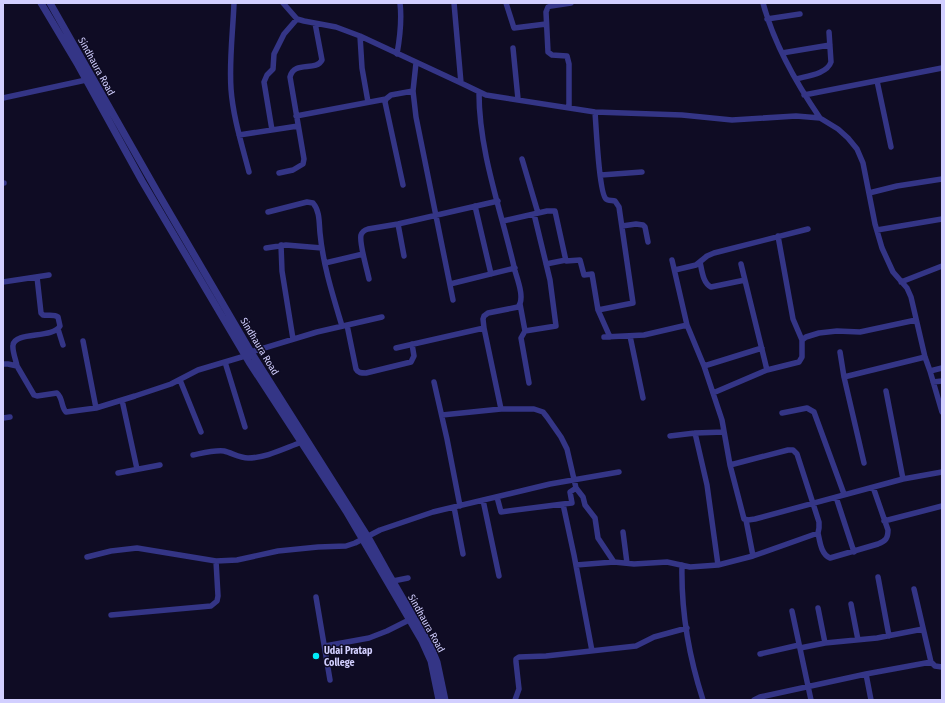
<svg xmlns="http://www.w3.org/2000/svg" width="945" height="703" viewBox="0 0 945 703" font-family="'Fira Sans Condensed',sans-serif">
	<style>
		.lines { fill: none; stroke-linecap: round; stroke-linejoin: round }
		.minor { stroke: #343586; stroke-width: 5.5 }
		.tertiary { stroke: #343586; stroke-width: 7 }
		.poi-dot { fill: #00edfa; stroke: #0f0c24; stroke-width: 1.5 }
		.labels { text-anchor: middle; stroke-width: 3; stroke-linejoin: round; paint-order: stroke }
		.street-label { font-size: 10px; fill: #d2cfff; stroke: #0f0c24 }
		.poi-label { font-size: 10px; font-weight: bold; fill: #d2cfff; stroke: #0f0c24; text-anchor: start }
	</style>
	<rect width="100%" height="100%" fill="#0f0c24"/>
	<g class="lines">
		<path class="minor" d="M234,3C233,31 229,60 231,89C233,117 242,145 249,172
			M283,3L297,19L304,21L336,27L360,36L461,83L486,95L595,112L682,115L732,120L796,116L820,118L838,129L848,138L857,149L863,163L875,224L882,248L893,272L907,288L911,297L925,357L930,371L942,412
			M454,3L461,83
			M506,3L514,28L546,24
			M763,3C774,44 796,83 820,118
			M767,19L800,14
			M360,36L362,68L368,102
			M513,48L518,99
			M782,53L830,45
			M397,54C400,37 402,20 400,3
			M416,63L413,91L416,117L453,300
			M796,79C807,76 827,74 831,62L829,32
			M877,81L891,147
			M479,93C479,153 502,213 515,271C518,281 525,299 518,307L488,313L484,316L483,319L484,328L501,409
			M804,95L942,68
			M3,98L86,80
			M569,107V64L567,56L552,55L548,52L546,12L548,7L551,6L571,3
			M296,116L386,99
			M272,130L264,82L267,75L273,69L274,54L284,34L297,19
			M239,135L298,126
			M522,159L538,213
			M279,173L293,170L303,164L304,159L290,77C294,60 316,72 322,60L315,23
			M601,175L642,172
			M3,183H4
			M403,185L385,102L386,99L391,95L413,91
			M869,193L897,186L942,179
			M475,206L491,274
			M268,212L307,202L313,203C320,211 319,223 320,233C323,265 333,296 342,326
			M503,221L547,211H555L566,261L580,260L584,275L592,274L598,310L633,303L619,207L615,201C613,200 608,201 606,199C599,193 596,124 595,112
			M398,224L404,256
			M622,226L636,224L643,225L645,227L648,242
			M877,230L942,219
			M778,236L793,319L802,340
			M281,245L282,271L293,339
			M266,248L286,245L322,248
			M672,260L687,325L704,366L722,420L730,465L744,519L748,520L755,519L903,479L942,472
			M700,262C702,271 703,283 711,287L745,280
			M325,263L363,254
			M546,264L566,260
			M741,264L767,370
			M675,270L696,265L707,256L714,253L808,229
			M369,279C367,269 359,243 361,235C362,232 365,230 368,229L398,224L498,201
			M3,282L49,275
			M901,282L942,266
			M450,284L515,268
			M520,304L525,331L521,338L529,383
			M598,310L610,337
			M347,325L356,369C358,373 361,373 366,373L411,362L414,356L412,344
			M58,329L63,345
			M525,331L556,326L550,280L534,214
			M630,336L643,398
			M604,337L644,335L687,325
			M83,341L96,408
			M396,348L484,328
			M251,352L317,332L382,317
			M840,352L844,377L864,463
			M225,362L245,427
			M3,364H8L17,366L34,395L37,396L57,393C63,398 61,407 66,412L96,408L135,396L171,384L198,370L245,356
			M17,366C16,360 12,351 13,345C15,331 53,339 60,326L58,317C54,314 48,316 43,315L41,313L37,277
			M704,366L762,348
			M930,371L942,368
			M844,377L925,357
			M180,380L201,432
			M434,382L447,439L460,506
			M933,382L942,381
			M886,391L903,479
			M713,393L767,370L799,362L802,357V340L806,337L819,333L837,331L860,332L916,320
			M122,400L137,469
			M782,413L807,408L814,412L844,494
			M442,415L501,409H534L543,412L547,417L561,437L567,449L576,488L583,497L585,505L595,518L598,538L614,562
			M3,418L10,417
			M695,433L707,485L718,565
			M670,436L695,433L724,432
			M193,455C203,453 214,450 224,451C232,453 240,458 248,458C266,458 285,448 302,442
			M118,473L160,465
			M497,497L501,512L563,504L574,555L592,651
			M836,497L854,552
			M483,500L499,576
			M563,504L572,503L570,492L576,488
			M454,507L463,554
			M746,520L753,556
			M884,521L942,506
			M623,532L627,563
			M818,533C820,542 821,554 830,558L878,544C886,541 888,538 888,530L873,487
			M87,557L111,551L137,548L216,561L237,560L278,551L318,547L346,546L355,543L380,530L433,512L550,484L619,472
			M576,565L614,562L634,564L667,562L690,567L718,565L753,556L818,533L819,528V522L797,454L793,450H788L730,465
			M682,565C681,610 689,657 703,700
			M878,577L889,636
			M393,581L408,578
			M914,589L931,662L935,666L942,667
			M316,597L330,680
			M851,604L858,640
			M818,608L825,643
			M792,611L811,700
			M111,615L211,606L217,601L218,596L216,561
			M325,646L369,638L387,631L409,620
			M800,648L825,643L877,638L923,629
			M760,654L799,645
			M866,674L871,700
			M515,700L519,689L516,662V659L519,657L546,656L636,646L654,637L687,628
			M754,700L760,697L866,674L931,662"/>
		<path class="tertiary" d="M41,3L78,65L142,181L249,362L346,511L422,641L431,661L439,700
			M50,3L158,193L251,352L368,537L388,573L431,647L437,662L445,700"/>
	</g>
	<circle class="poi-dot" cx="316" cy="656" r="4"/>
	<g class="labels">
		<g class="street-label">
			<text transform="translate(97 66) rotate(61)" y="4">Sindhaura Road</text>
			<text transform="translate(260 346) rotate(59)" y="4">Sindhaura Road</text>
			<text transform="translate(427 623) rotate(61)" y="4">Sindhaura Road</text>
		</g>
		<g class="poi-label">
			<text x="324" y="654">Udai Pratap<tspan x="324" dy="12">College</tspan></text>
		</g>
	</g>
	<rect width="945" height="703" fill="none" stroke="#d2cfff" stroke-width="8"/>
</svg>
